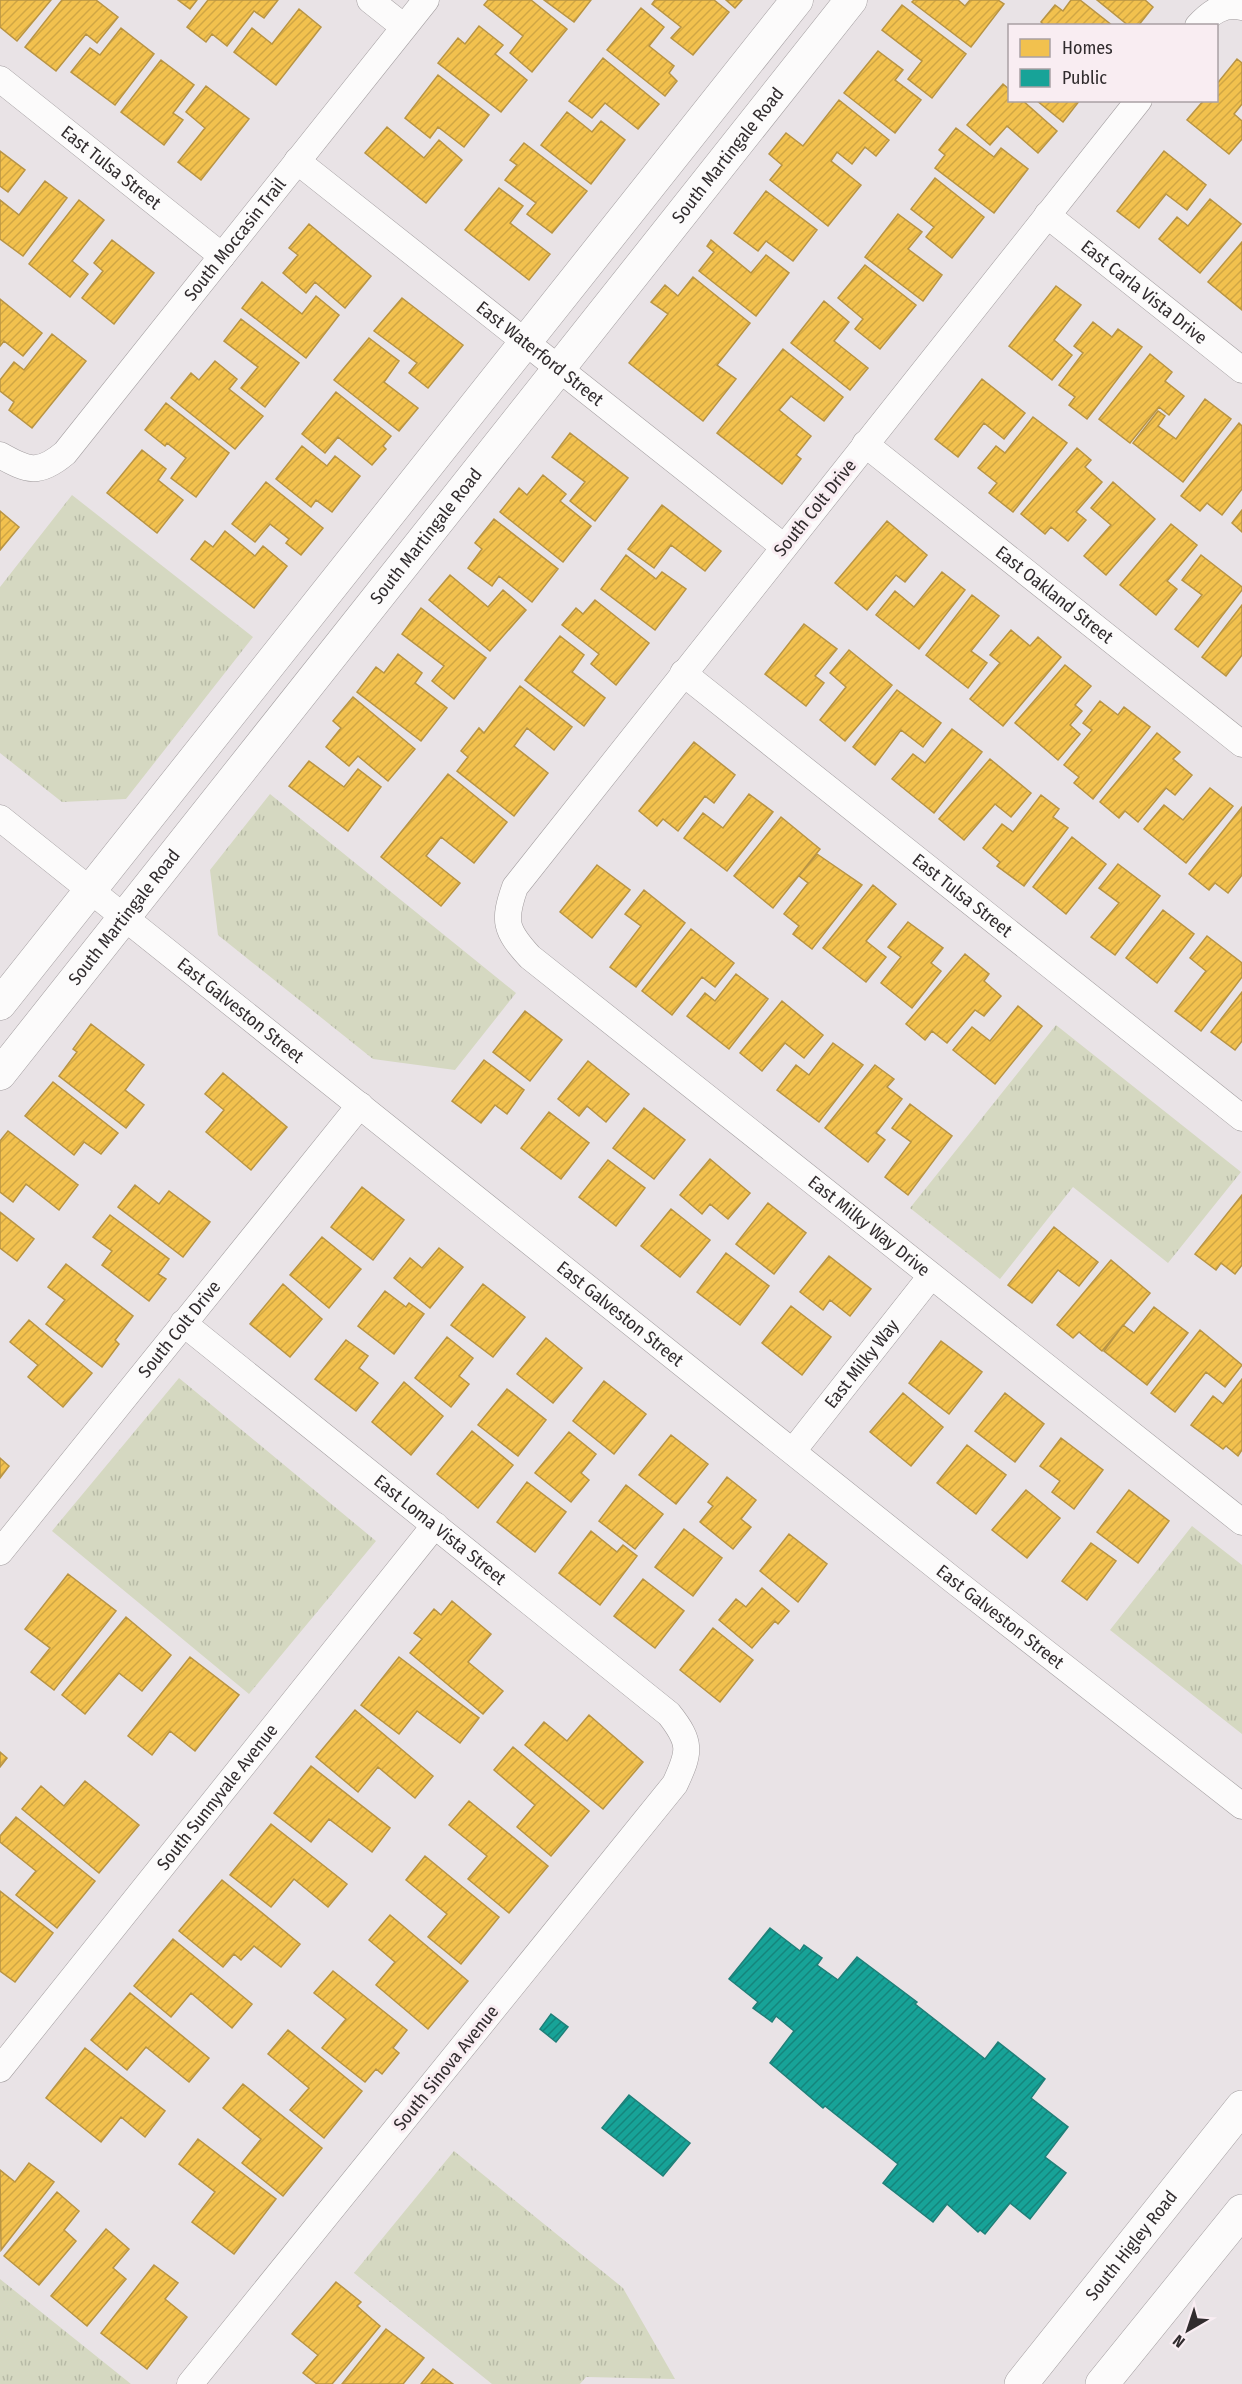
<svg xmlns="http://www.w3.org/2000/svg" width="1242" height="2384" viewBox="0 0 1242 2384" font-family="'Fira Sans Condensed',sans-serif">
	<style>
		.grass { fill: url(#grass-tufts) }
		.homes { fill: url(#homes-hatch); stroke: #b89444; stroke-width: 1.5 }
		.public { fill: url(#public-hatch); stroke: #1f7f78; stroke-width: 1.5 }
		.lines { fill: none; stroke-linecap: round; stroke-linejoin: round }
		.minor-casing { stroke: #a29d9f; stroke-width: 27 }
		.tertiary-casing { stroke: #a29d9f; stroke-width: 33 }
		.secondary-casing { stroke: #a29d9f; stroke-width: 34 }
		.minor { stroke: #fcfbfb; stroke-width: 26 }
		.tertiary { stroke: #fcfbfb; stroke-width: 32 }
		.secondary { stroke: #fcfbfb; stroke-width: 33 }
		.labels { text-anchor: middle; stroke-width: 6; stroke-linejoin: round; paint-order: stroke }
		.street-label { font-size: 18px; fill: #312c2e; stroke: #f9edf2 }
	</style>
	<defs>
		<pattern id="grass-tufts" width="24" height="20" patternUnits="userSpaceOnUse" patternTransform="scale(1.5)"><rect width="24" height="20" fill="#d5d8c1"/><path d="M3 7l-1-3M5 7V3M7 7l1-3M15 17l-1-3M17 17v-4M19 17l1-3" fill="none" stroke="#b7baa6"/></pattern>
		<pattern id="homes-hatch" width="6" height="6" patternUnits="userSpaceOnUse" patternTransform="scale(1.5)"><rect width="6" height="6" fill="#f2c14e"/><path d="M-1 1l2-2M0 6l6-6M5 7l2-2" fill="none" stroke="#d0a644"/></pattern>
		<pattern id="public-hatch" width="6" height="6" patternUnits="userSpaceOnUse" patternTransform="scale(1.5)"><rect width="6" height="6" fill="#17a398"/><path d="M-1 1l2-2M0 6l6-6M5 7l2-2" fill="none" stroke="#15857c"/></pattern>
	</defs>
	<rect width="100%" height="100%" fill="#e9e3e6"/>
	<path class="grass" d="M72,495L253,637L126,799L62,802L0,753V587Z
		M270,794L516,993L455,1070L373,1059L218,935L210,870Z
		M1056,1025L1241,1172L1168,1263L1073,1187L1000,1279L910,1208Z
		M179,1378L376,1541L249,1694L52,1531Z
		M1192,1526L1242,1565V1734L1110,1630Z
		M454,2151L623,2288L675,2379L586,2377L580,2384H492L354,2273Z
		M0,2279L131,2384H0Z"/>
	<path class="homes" d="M0,0H51L17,41L0,27Z
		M62,0H96L118,17L97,43L86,34L56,71L25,47Z
		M178,0H197L190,9Z
		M208,0H278L264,18L254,11L227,46L212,34L206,42L187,27Z
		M488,0H531L567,29L532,72L510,53L523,36L484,5Z
		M544,0H591L574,22Z
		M655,0H714L729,12L693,55L671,38L681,27L652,4Z
		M726,0H742L735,8Z
		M914,0H958L965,6L970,0H998L1004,4L971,47L912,2Z
		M1071,0H1080L1113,26H1045L1041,22L1055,5L1063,11Z
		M1097,0H1145L1153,7L1138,26H1129Z
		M902,5L966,54L932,98L908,79L922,61L882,30Z
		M641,8L664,27L649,46L674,66L669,73L677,81L665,96L607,50Z
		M299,9L321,27L276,85L234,52L252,28L272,44Z
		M479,26L503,45L495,54L527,80L501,112L438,63L458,38L465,44Z
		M121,28L154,54L115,105L71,72L90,48L100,55Z
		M878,51L903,70L895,80L921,100L895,133L844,93Z
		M603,58L659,104L638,129L605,103L592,118L569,101Z
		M1237,59L1242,63V104L1234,114L1242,121V139L1229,154L1187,120L1204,100H1216V85Z
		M161,60L194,85L173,113L183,120L164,145L121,112Z
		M438,75L489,115L464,147L438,127L430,138L405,118Z
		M1003,84L1010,90V100H1022L1057,131L1038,153L1007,126L990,145L967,125Z
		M206,86L249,119L201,180L178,162L205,128L186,112Z
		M839,100L889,140L876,156L865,147L852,164L837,152L831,161L861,185L828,226L770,180L782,165L769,154L786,133L803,146Z
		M1036,100H1080L1063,122Z
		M567,112L592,132L601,121L625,140L591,184L541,145Z
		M387,127L424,158L439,140L462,160L426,203L365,153Z
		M956,128L994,157L1001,148L1028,169L994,213L935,168L945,155L939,150Z
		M524,143L587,191L552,233L527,214L536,203L505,180L517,165L510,160Z
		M0,151L25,170L8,192L0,186Z
		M1164,151L1206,185L1187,210L1166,194L1139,228L1117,211Z
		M935,178L984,217L952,258L926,237L934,227L911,209Z
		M45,181L67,198L23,256L0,239V200L19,215Z
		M499,188L523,206L510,223L550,254L529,280L465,230Z
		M766,191L817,230L793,261L766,241L758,251L734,233Z
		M1210,199L1241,224L1200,273L1159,239L1177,217L1188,226Z
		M79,200L104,220L72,261L88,274L70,297L29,264Z
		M898,214L922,232L908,249L942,275L923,301L865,257Z
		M309,224L371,276L345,308L315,282L306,293L283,273L298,255L289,248Z
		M112,240L154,273L114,324L82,298L103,271L94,263Z
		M711,240L751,273L766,255L789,273L756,316L699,271L714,252L707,246Z
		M1242,242V310L1208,282Z
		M865,265L916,305L880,349L855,329L863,319L838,298Z
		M693,277L750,323L717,365L736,379L703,421L629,363L668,314L651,302L665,285L678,296Z
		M262,282L302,314L316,296L339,315L306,358L242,308Z
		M1056,286L1081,305L1054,340L1072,355L1052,380L1009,346Z
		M402,298L463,345L428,388L409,373L417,363L374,331Z
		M0,299L42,333L23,356L4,341L0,346Z
		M824,301L849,322L834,341L868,368L850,390L791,343Z
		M241,319L299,363L265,407L241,388L258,367L224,341Z
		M1093,322L1112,337L1118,329L1142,347L1087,419L1069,405L1075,397L1059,385L1083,353L1074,346Z
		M52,334L86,361L32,428L9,410L14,402L0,391V380L14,362L24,370Z
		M369,338L399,361L384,382L418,408L399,431L334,380Z
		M783,349L843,397L824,421L791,396L779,410L811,436L796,455L801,459L782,484L717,433Z
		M1150,354L1172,372L1165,381L1184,396L1169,415L1159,407L1130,443L1099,419Z
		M215,361L237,379L229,389L263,416L235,449L171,398L191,373L199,380Z
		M982,379L1025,413L1004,439L984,423L958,457L935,439Z
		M336,392L391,436L383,446L386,449L372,465L338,437L325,453L302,434Z
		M1205,399L1231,419L1183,482L1133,443L1158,411L1165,416L1158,426L1176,439Z
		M166,403L229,453L196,497L171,478L186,458L167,443L165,446L145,430Z
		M1033,417L1067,443L1013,512L989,493L997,483L978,468L996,446L1005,453Z
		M1239,423L1242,426V489L1222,515L1207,503L1200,511L1181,496Z
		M570,433L628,478L595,521L570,501L585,482L552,457Z
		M302,446L327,466L335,456L360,476L332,512L316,500L311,507L276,479Z
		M1077,448L1091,460L1085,467L1102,482L1076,512L1086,520L1068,541L1051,527L1045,534L1021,514Z
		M142,450L166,469L158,480L183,500L157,533L107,493Z
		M543,475L566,494L560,501L591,526L563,562L500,512L519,488L527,495Z
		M266,482L323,528L301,555L286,543L289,539L270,524L255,542L232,524Z
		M1113,482L1155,519L1106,575L1084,556L1111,525L1091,508Z
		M662,505L721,551L705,571L671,545L654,568L628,549Z
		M1242,510V532L1232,523Z
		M0,511L19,527L0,550Z
		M494,519L558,569L532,602L499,576L492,586L468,568L482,549L475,543Z
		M887,521L927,555L905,582L896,575L867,610L835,583Z
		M1171,524L1197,545L1167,581L1177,589L1156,615L1120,585Z
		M225,531L255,556L263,546L287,566L254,608L191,559L205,541L213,547Z
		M626,555L656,579L662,572L686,589L655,630L601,589Z
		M1201,555L1242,587V590L1198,647L1175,629L1202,595L1182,580Z
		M942,572L965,590L919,649L876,615L895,591L914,607Z
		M450,575L488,607L503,590L526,610L490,651L429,600Z
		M972,595L999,616L971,651L987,663L968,688L926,655Z
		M595,600L649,643L616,685L591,664L599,654L562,625L576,608L583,614Z
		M1242,605V655L1226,676L1202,657Z
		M421,608L486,658L454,699L432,681L444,666L402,634Z
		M804,624L837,649L815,676L824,683L806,706L765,674Z
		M1011,630L1030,646L1038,637L1061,657L1003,726L970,699L1000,663L990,655Z
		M560,636L584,655L572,672L605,698L584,726L525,680Z
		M849,650L892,685L845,741L820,720L846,687L830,673Z
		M398,654L422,673L415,683L447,708L421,741L357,692L376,667L384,673Z
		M1065,665L1091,686L1075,705L1082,711L1070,725L1080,734L1058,760L1015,723Z
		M520,686L572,727L554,750L527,728L514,746L548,773L514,816L457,771L468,757L461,751L479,728L484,733Z
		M897,690L941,723L923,747L901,730L875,765L853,747Z
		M353,697L415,749L388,781L358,756L349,766L326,747L341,728L333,721Z
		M1100,701L1118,715L1124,707L1150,727L1093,799L1074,783L1079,777L1064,765L1092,730L1083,723Z
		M952,729L982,752L934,813L892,779L913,754L925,763Z
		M1157,733L1180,752L1173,759L1192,775L1175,795L1166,788L1138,822L1125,811L1119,818L1100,802Z
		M694,742L735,775L714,803L705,796L678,831L663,819L657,826L639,811Z
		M990,759L1031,793L1011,817L995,804L964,840L939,819Z
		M309,761L344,787L358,769L381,787L348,831L289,786Z
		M448,774L507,822L474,863L441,837L426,856L460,883L441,906L381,857Z
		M1210,788L1233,806L1186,863L1144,829L1164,805L1183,820Z
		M749,794L773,812L727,871L684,838L703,813L723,828Z
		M1041,795L1059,809L1053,817L1068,828L1024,886L997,866L1000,862L983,848L1002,824L1013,832Z
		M1242,807V875L1228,893L1215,883L1209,890L1189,874Z
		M781,817L820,849L773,908L734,876Z
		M1072,837L1106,864L1066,914L1033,887Z
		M817,854L862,885L812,949L793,934L799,926L784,914L808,883L799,876Z
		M1118,864L1160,896L1115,955L1091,937L1119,903L1099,888Z
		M597,865L630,890L592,938L560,912Z
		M873,885L896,904L866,941L886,957L866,982L823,948Z
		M644,890L685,923L636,987L610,967L641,926L625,914Z
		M1163,910L1194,934L1157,983L1126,958Z
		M908,922L943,948L931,963L941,971L912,1008L881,983L901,957L888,947Z
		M691,929L734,963L715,987L702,977L672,1015L642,991Z
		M1207,936L1242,963V977L1201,1031L1175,1011L1206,971L1190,958Z
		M965,954L989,974L984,981L1001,996L984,1016L975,1010L947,1043L932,1031L925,1040L906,1024Z
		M736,974L768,999L729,1049L687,1016L705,993L715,1001Z
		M1242,992V1041L1235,1050L1211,1032Z
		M782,1001L823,1035L804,1058L785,1043L762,1071L740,1053Z
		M1018,1006L1042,1026L995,1084L953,1050L972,1027L990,1041Z
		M525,1011L562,1040L530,1081L493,1052Z
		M91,1024L144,1065L125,1090L144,1105L126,1128L59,1076L77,1052L73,1049Z
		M833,1043L863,1065L819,1122L777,1090L796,1065L809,1075Z
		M484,1060L524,1090L507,1114L495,1105L481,1123L452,1101Z
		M588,1061L629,1094L606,1122L587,1106L579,1116L558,1099Z
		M875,1065L894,1079L887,1087L902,1099L876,1133L885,1140L868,1162L825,1128Z
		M223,1073L287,1127L251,1170L206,1132L224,1110L205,1094Z
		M53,1082L118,1133L101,1154L84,1142L74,1155L25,1116Z
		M910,1104L952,1136L908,1195L885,1177L911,1142L892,1128Z
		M644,1108L685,1140L654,1179L613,1148Z
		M549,1112L589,1143L561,1179L521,1148Z
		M8,1131L78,1185L59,1210L26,1184L13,1202L0,1192V1141Z
		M710,1159L750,1193L728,1219L710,1204L702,1214L680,1195Z
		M608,1160L645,1188L616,1226L579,1197Z
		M135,1185L159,1204L169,1191L210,1222L183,1257L118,1207Z
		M362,1187L404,1220L373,1260L331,1227Z
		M1242,1195V1265L1235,1274L1221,1263L1216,1270L1195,1254Z
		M768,1203L806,1233L774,1274L736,1244Z
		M671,1209L710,1240L680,1277L641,1246Z
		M0,1212L34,1239L17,1261L0,1248Z
		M110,1215L169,1259L158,1274L166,1279L149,1301L102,1265L112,1251L93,1237Z
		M1054,1227L1098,1262L1079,1286L1058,1270L1032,1303L1008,1285Z
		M322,1237L361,1269L329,1308L290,1275Z
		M439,1248L463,1267L430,1308L394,1278L410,1258L422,1268Z
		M726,1253L769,1286L740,1325L697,1292Z
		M829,1256L871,1289L850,1316L830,1300L823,1310L800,1292Z
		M1111,1260L1150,1293L1102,1351L1079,1332L1073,1338L1057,1325Z
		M66,1264L133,1316L115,1340L119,1344L102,1367L46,1324L65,1300L48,1287Z
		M283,1284L322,1319L290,1357L250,1324Z
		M483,1284L525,1317L493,1357L451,1325Z
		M385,1291L406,1307L409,1303L424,1314L394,1354L358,1326Z
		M791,1306L831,1337L802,1375L762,1343Z
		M1154,1307L1188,1333L1147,1385L1104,1351L1123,1325L1134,1333Z
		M29,1320L92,1373L63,1407L28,1377L38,1365L10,1342Z
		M1200,1330L1242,1365L1225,1387L1206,1372L1175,1412L1151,1393Z
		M447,1337L473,1358L459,1376L469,1384L451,1407L415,1378Z
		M546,1338L582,1368L553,1403L517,1374Z
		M346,1340L368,1356L359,1368L378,1383L356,1411L315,1379Z
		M941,1341L982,1372L949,1414L909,1383Z
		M1242,1379V1450L1238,1456L1226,1446L1223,1449L1191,1425L1213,1396L1223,1404Z
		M604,1381L646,1414L614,1454L573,1421Z
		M404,1382L443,1416L411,1455L372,1422Z
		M507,1389L546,1420L518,1456L478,1425Z
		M903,1393L943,1427L911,1466L870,1432Z
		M1005,1393L1044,1424L1015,1462L975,1431Z
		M472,1431L513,1465L478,1508L437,1474Z
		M569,1432L596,1454L581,1473L589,1480L571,1502L535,1473Z
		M671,1435L708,1464L676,1504L639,1475Z
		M1061,1438L1103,1470L1074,1509L1052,1492L1060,1481L1040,1466Z
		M967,1445L1006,1475L976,1514L937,1483Z
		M0,1458L9,1466L0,1478Z
		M727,1477L756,1500L741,1519L751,1527L733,1549L700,1522L713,1506L708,1502Z
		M527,1482L566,1512L535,1552L497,1522Z
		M626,1485L663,1514L635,1549L599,1521Z
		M1026,1490L1060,1518L1027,1558L992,1530Z
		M1129,1490L1169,1521L1138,1563L1097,1532Z
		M684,1529L722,1558L693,1596L655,1567Z
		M591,1531L617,1552L623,1545L637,1556L600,1605L559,1573Z
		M789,1534L827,1564L798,1602L760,1571Z
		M1091,1543L1116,1561L1087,1600L1062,1581Z
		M68,1574L116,1611L54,1690L31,1672L50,1648L25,1629Z
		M643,1579L684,1611L655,1648L614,1616Z
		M762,1588L789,1611L778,1624L775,1621L752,1648L719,1620L736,1599L746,1607Z
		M452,1601L491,1634L468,1662L503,1691L483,1714L410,1653L422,1639L414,1633L434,1609L441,1615Z
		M126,1617L171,1655L142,1691L119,1673L85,1714L62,1695Z
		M713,1628L753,1660L720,1702L680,1670Z
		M190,1657L239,1695L195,1751L170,1731L152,1755L128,1736Z
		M399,1657L479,1718L460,1743L417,1711L399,1734L361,1705Z
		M355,1710L433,1776L415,1798L378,1767L358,1792L316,1757Z
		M589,1715L643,1762L603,1809L525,1745L544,1722L567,1741Z
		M513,1747L589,1811L551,1856L517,1827L535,1805L494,1770Z
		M0,1752L7,1758L0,1767Z
		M311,1766L390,1828L372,1852L329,1819L311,1842L274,1813Z
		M85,1781L139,1825L99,1873L22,1809L41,1786L64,1806Z
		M469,1801L548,1866L509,1913L468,1879L487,1856L449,1825Z
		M16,1817L95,1881L57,1928L16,1895L36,1871L0,1842V1836Z
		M271,1824L347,1884L328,1907L294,1879L271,1907L230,1875Z
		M425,1856L499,1917L461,1964L428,1937L447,1914L406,1880Z
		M222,1880L300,1944L281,1967L254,1946L241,1960L234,1954L223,1967L179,1931Z
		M0,1891L53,1933L15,1982L0,1971Z
		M390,1915L468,1981L428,2029L376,1985L395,1962L369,1940Z
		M173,1939L252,2004L232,2028L191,1993L171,2017L134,1986Z
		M333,1971L407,2030L393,2048L399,2053L382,2074L376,2069L365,2082L322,2048L346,2019L314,1993Z
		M130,1993L209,2058L189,2082L146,2047L127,2070L91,2040Z
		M288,2030L362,2091L324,2138L290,2110L309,2088L268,2054Z
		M85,2048L165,2111L145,2137L121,2117L101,2142L46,2098Z
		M243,2084L322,2148L283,2196L242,2163L261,2139L223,2108Z
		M198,2139L276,2199L234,2254L192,2222L215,2192L179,2164Z
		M29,2163L54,2182L1,2250L0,2170L15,2182Z
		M57,2192L79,2211L64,2230L76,2241L39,2285L4,2256Z
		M106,2229L129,2249L113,2268L126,2279L87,2326L51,2296Z
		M154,2265L178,2283L165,2299L187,2317L147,2369L101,2333Z
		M336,2282L361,2302L357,2306L380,2326L332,2384H317L303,2373L318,2355L292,2334Z
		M386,2329L424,2358L403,2384H342Z
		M433,2369L453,2384H421Z"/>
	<path class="public" d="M770,1928L800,1951L804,1945L822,1958L817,1965L838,1980L857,1957L917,2002L915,2004L985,2059L998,2042L1045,2079L1031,2098L1068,2127L1045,2157L1066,2173L1030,2219L1010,2203L985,2234L980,2230L978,2232L947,2204L933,2222L883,2183L898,2164L825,2106L823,2108L770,2063L794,2031L776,2016L772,2022L753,2008L758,2002L729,1979Z
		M551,2014L568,2027L556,2042L540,2029Z
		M629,2095L690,2143L663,2176L602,2128Z"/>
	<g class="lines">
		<defs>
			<g id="minor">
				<path d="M370,0L404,27"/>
				<path d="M1198,26C1211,12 1224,3 1242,7"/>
				<path id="s1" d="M0,79L222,256"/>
				<path id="s2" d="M1139,100L515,887C503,921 505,930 530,957L1242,1522"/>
				<path id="s3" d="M297,161L784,547"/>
				<path id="s4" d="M1047,215L1242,370"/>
				<path id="s5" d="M865,444L1242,744"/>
				<path id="s6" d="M0,455C28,471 39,475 65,453L426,0"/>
				<path id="s7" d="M683,673L1242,1118"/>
				<path id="s8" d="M0,818L953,1580L1242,1806"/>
				<path id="s9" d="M183,1323L669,1714C692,1743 690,1752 675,1784L190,2384"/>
				<path id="s10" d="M793,1451L931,1276"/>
				<path id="s11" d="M0,1552L360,1105"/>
				<path id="s12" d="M0,2069L435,1525"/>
			</g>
			<g id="tertiary">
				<path d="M0,1004L797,0"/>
				<path id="s13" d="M0,1074L851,0"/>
			</g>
			<g id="secondary">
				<path id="s14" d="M1021,2384L1242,2107"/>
				<path d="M1102,2384L1242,2211"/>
			</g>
		</defs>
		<use href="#minor" class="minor-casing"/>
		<use href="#tertiary" class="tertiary-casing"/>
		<use href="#secondary" class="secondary-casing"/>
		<use href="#minor" class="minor"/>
		<use href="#tertiary" class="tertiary"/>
		<use href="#secondary" class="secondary"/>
	</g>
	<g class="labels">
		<g class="street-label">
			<text dy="6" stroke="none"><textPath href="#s13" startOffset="1172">South Martingale Road</textPath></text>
			<text dy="6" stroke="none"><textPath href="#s1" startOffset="142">East Tulsa Street</textPath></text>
			<text dy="6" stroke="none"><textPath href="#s6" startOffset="345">South Moccasin Trail</textPath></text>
			<text dy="6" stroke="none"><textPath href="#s4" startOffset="124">East Carla Vista Drive</textPath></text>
			<text dy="6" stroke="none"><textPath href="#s3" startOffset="310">East Waterford Street</textPath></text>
			<text transform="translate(815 508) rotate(-51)" y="6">South Colt Drive</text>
			<text dy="6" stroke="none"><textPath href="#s13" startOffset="686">South Martingale Road</textPath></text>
			<text dy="6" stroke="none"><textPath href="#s5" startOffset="242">East Oakland Street</textPath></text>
			<text dy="6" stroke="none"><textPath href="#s7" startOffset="357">East Tulsa Street</textPath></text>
			<text dy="6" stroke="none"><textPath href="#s13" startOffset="200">South Martingale Road</textPath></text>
			<text dy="6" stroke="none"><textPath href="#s8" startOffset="308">East Galveston Street</textPath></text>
			<text dy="6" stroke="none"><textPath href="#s2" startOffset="1515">East Milky Way Drive</textPath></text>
			<text dy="6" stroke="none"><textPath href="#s8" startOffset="794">East Galveston Street</textPath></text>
			<text dy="6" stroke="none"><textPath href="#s11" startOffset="286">South Colt Drive</textPath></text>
			<text dy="6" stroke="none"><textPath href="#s10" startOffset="111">East Milky Way</textPath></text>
			<text dy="6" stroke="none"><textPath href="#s9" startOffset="330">East Loma Vista Street</textPath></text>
			<text dy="6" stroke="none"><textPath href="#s8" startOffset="1280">East Galveston Street</textPath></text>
			<text dy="6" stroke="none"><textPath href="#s12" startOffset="348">South Sunnyvale Avenue</textPath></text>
			<text transform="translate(446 2068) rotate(-51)" y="6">South Sinova Avenue</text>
			<text dy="6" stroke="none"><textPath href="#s14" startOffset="177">South Higley Road</textPath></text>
		</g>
	</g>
	<rect x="1008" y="24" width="210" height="78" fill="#f9edf2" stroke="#a9a0a4" stroke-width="1.5"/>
	<rect x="1020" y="39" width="30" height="18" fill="#f2c14e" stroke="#a9a0a4" stroke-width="1.5"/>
	<text x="1062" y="54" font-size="18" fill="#312c2e">Homes</text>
	<rect x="1020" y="69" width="30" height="18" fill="#17a398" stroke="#a9a0a4" stroke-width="1.5"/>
	<text x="1062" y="84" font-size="18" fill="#312c2e">Public</text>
	<g transform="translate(1188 2330) rotate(219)" stroke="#f9edf2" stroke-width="4.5" paint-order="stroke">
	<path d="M0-4.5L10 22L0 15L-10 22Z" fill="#312c2e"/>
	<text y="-9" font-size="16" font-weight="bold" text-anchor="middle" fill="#312c2e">N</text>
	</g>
</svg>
